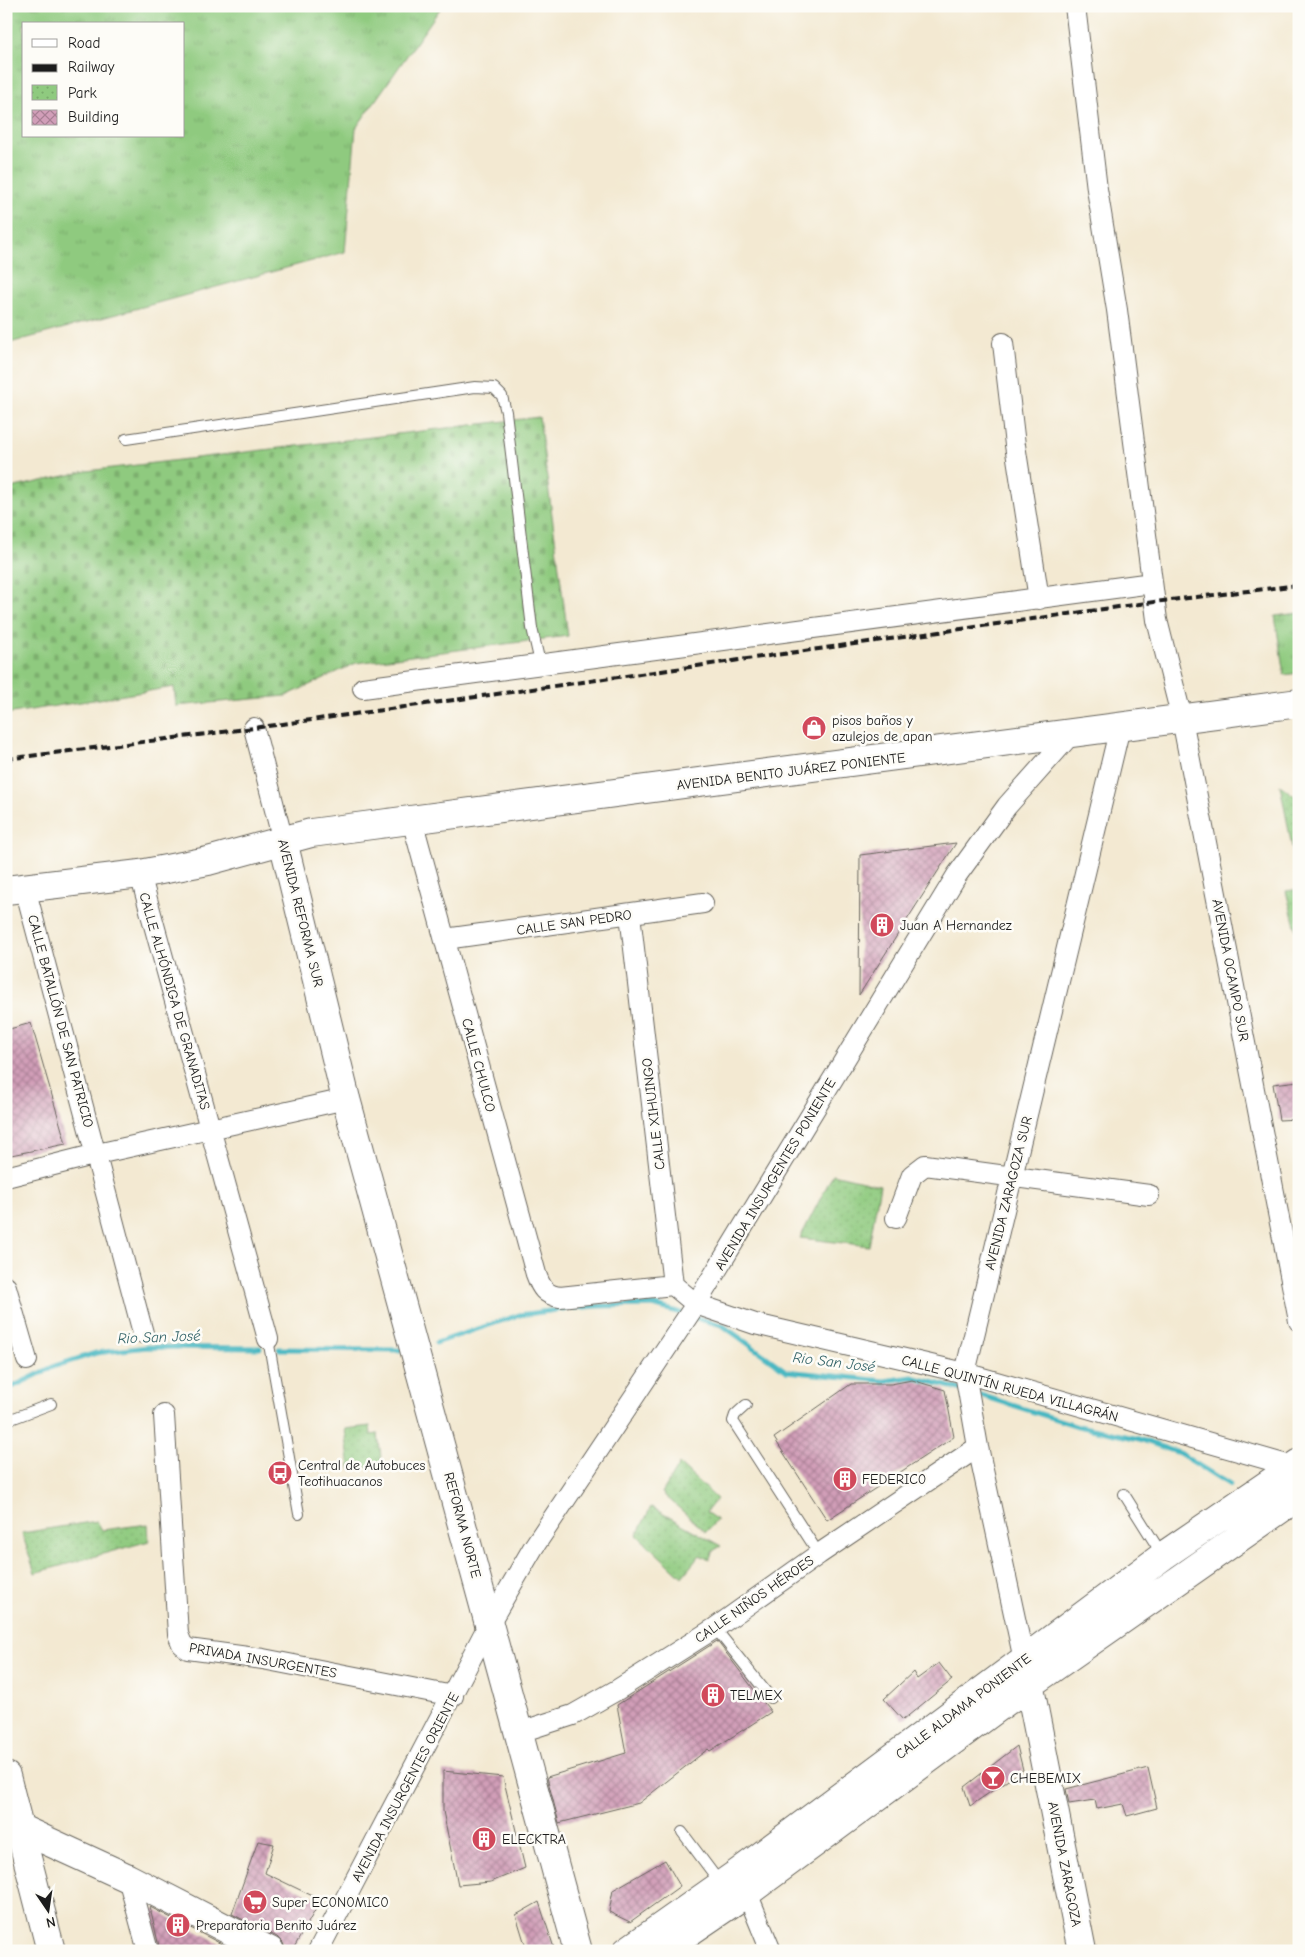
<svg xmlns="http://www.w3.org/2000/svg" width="1305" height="1957" viewBox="0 0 1305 1957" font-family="'Comic Neue',sans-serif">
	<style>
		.grass { fill: url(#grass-tufts); stroke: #56734e; fill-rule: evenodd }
		.cemetery { fill: url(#cemetery-stones); stroke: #56734e }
		.park { fill: url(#park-dots); stroke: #56734e }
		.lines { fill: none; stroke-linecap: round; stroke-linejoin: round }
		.stream { stroke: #4ab8c2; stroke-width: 5 }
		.building { fill: url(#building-cross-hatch) }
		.service-casing { stroke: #67645c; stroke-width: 12 }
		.minor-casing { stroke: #67645c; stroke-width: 22 }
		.secondary-casing { stroke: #67645c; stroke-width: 30 }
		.service { stroke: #fff; stroke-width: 10 }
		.minor { stroke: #fff; stroke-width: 20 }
		.secondary { stroke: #fff; stroke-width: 28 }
		.rail { stroke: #1c1c1c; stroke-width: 4; stroke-dasharray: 8 4; stroke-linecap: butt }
		.labels { text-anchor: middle; stroke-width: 5; stroke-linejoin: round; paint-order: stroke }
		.poi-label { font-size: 14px; fill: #1c1c1c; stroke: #fdfcf7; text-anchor: start }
		.street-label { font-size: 14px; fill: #1c1c1c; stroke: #fdfcf7 }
		.water-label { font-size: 15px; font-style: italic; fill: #316267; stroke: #fdfcf7 }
	</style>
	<defs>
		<pattern id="grass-tufts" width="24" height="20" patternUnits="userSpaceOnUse" patternTransform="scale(1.25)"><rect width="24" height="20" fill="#8fca7f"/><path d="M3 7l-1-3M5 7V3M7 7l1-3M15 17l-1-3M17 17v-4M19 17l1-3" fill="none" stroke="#7bad6d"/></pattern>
		<pattern id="cemetery-stones" width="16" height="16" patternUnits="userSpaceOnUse" patternTransform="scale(1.25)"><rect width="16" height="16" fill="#8fca7f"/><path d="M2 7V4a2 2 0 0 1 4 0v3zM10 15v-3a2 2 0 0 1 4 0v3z" fill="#7bad6d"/></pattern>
		<pattern id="park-dots" width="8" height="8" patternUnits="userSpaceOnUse" patternTransform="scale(1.25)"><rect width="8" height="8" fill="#8fca7f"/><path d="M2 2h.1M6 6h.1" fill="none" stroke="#7bad6d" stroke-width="1.8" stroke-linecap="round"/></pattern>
		<pattern id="building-cross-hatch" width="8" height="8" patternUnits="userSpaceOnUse" patternTransform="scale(1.25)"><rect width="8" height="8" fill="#d19eb8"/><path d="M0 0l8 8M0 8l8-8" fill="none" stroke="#a98095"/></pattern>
	</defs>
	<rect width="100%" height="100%" fill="#fdfcf7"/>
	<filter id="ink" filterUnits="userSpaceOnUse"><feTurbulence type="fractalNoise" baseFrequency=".02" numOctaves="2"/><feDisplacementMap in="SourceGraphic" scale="10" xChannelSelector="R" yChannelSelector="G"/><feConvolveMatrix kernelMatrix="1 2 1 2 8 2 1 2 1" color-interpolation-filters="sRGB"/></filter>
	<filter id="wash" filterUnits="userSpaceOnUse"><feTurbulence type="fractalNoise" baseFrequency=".0096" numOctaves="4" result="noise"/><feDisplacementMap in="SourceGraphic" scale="20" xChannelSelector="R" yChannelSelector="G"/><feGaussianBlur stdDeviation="1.12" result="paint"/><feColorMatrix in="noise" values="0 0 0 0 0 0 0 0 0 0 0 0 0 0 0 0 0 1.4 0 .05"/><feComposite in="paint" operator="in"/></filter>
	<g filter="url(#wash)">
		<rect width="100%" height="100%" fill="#f3e9d2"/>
		<path class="grass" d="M6,6H442L356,128L345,252L6,344ZM24,24H184V136H24Z
			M1299,613V673L1284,675L1275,616Z"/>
		<path class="cemetery" d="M539,417L568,636L356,663L286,696L176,706L174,687L6,714V489L87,471Z"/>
		<path class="park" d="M1280,785L1299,799V867L1296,868Z
			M1299,889V930H1296L1286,891Z
			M833,1174L880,1185L869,1246L800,1238Z
			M370,1426L371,1435L378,1434L382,1465L350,1469L345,1429Z
			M679,1464L717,1499L706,1512L717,1520L706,1532L662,1493Z
			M651,1507L721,1546L713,1551L709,1560L700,1555L682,1577L637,1535Z
			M97,1521L102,1530L148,1524L149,1541L35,1573L22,1533Z"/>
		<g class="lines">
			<path class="stream" d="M692,1317L722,1325L786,1371L884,1381L912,1377L963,1390
				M436,1343L519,1315L564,1309L597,1306L653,1305L684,1314
				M279,1349L400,1350
				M6,1390L55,1366L96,1353L147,1347L260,1348
				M974,1393L1078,1426L1139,1439L1179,1453L1230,1485"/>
		</g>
		<g id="blocks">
			<path class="building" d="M956,843L859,995L860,855Z
				M31,1023L66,1144L6,1156V1030Z
				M1299,1081V1119L1279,1120L1273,1084Z
				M912,1380L945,1390L954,1437L827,1520L774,1438L851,1384H891Z
				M717,1641L771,1712L710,1751L708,1749L639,1803L559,1823L547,1777L626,1753L617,1705Z
				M939,1663L952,1680L903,1720L884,1699L913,1672L917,1679Z
				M1017,1746L1023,1770L970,1806L964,1787Z
				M1148,1768L1157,1808L1127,1816L1123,1804L1097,1809L1095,1800L1069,1804L1066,1789Z
				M443,1771L503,1777L525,1868L491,1882L458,1885L443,1811Z
				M258,1841L274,1844L265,1873L321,1900L292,1951H286L283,1943L277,1937L232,1914Z
				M665,1860L680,1886L630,1922L609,1912L613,1890Z
				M539,1902L555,1951H527L516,1915Z
				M150,1907L235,1951H160Z"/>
		</g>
	</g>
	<g filter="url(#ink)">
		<use href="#blocks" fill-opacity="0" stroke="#67645c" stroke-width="1"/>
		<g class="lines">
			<defs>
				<path id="service" d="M126,439L475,387L494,388L502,396L506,412L532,628L540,663
					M268,1339L299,1514
					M746,1405L735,1415L733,1421L819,1554
					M6,1421L51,1404
					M1124,1494L1163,1556
					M715,1628L771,1698
					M682,1832L721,1884"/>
				<path id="minor" d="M1075,6L1097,189L1117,310L1157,620L1182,719L1299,1321
					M1003,343L1015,445L1039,599
					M363,688L1152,583
					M254,728L283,841
					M412,820L536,1274C541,1288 545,1295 560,1297L673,1285
					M140,874L268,1339
					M25,888L143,1333
					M630,914L673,1285L696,1304L755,1324L965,1373L1294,1467
					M445,939L703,903
					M6,1177L97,1154L346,1099
					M896,1218L912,1175L925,1165L1149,1195
					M6,1287L27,1360
					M164,1415L178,1634L182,1644L188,1649L263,1659L453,1696
					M1024,1660L978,1447L965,1373L1120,727
					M520,1732L573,1715L617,1690L715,1628L819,1554L978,1447
					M128,1878L148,1951
					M742,1881L771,1951
					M318,1951L490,1622L533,1548L696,1304L957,875L1007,806L1071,734"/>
				<path id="secondary" d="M283,841L346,1099L578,1951
					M6,890L140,874L208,861L311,833L1299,703
					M1026,1668L1082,1951
					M6,1776L51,1951
					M6,1822L128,1878L270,1951
					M627,1951L738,1873L1163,1556L1299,1463
					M661,1951L748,1892L1030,1684L1299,1496"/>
			</defs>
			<use href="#service" class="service-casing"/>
			<use href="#minor" class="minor-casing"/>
			<use href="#secondary" class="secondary-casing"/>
			<use href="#service" class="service"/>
			<use href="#minor" class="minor"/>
			<use href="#secondary" class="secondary"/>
			<path class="rail" d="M6,759L254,728L1154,602L1299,585"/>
		</g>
	</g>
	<defs>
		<symbol id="shop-disc" viewBox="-11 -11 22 22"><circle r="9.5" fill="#d1495b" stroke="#fdfcf7"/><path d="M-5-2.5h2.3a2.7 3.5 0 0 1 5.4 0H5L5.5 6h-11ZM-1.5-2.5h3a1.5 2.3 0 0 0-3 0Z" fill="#fff"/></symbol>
		<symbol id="building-disc" viewBox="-11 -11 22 22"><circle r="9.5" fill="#d1495b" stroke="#fdfcf7"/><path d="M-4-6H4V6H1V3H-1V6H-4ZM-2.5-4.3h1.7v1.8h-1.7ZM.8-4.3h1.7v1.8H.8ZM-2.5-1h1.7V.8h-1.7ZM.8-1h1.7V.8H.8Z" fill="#fff"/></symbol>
		<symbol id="bus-disc" viewBox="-11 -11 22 22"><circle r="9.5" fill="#d1495b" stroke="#fdfcf7"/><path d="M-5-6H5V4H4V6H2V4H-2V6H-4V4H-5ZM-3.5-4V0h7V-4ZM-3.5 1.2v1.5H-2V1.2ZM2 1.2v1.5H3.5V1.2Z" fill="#fff"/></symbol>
		<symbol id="bar-disc" viewBox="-11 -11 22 22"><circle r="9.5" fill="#d1495b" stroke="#fdfcf7"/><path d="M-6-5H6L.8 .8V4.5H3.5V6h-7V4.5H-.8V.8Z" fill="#fff"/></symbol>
		<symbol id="supermarket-disc" viewBox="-11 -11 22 22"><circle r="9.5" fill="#d1495b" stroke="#fdfcf7"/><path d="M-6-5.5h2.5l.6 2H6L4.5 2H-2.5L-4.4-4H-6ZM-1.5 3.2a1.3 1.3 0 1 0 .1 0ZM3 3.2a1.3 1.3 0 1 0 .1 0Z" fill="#fff"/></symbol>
	</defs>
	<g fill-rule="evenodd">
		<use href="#shop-disc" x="800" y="714" width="28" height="28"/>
		<use href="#building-disc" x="868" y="911" width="28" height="28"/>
		<use href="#bus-disc" x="266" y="1459" width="28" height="28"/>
		<use href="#building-disc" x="831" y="1465" width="28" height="28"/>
		<use href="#building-disc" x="699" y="1681" width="28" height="28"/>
		<use href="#bar-disc" x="979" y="1764" width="28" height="28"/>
		<use href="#building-disc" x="470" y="1825" width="28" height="28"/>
		<use href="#supermarket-disc" x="241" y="1888" width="28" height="28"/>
		<use href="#building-disc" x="164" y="1911" width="28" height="28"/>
	</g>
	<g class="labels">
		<g class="poi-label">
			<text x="832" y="725">pisos baños y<tspan x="832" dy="16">azulejos de apan</tspan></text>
			<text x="900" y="930">Juan A Hernandez</text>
			<text x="298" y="1470">Central de Autobuces<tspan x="298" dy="16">Teotihuacanos</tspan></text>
			<text x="862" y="1484">FEDERIC0</text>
			<text x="730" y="1700">TELMEX</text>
			<text x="1010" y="1783">CHEBEMIX</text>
			<text x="502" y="1844">ELECKTRA</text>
			<text x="272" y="1907">Super EC0N0MIC0</text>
			<text x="196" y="1930">Preparatoria Benito Juárez</text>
		</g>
		<g class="street-label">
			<text transform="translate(791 771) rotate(-7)" y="5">AVENIDA BENITO JUÁREZ PONIENTE</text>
			<text transform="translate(301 913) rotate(76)" y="5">AVENIDA REFORMA SUR</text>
			<text transform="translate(574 922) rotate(-8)" y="5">CALLE SAN PEDRO</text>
			<text transform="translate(1231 970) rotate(79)" y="5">AVENIDA OCAMPO SUR</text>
			<text transform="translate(175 1001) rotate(74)" y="5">CALLE ALHÓNDIGA DE GRANADITAS</text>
			<text transform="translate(61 1021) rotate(75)" y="5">CALLE BATALLÓN DE SAN PATRICIO</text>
			<text transform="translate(479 1065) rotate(75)" y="5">CALLE CHULCO</text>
			<text transform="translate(653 1114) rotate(-97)" y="5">CALLE XIHUINGO</text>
			<text transform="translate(775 1174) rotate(-59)" y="5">AVENIDA INSURGENTES PONIENTE</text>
			<text transform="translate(1008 1193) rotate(-76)" y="5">AVENIDA ZARAGOZA SUR</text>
			<text transform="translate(1010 1388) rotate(15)" y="5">CALLE QUINTÍN RUEDA VILLAGRÁN</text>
			<text transform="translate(463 1525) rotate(75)" y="5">REFORMA NORTE</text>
			<text transform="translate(754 1599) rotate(-35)" y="5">CALLE NIÑOS HÉROES</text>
			<text transform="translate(263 1660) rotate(10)" y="5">PRIVADA INSURGENTES</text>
			<text transform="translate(963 1706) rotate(-37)" y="5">CALLE ALDAMA PONIENTE</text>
			<text transform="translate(405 1787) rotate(-62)" y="5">AVENIDA INSURGENTES ORIENTE</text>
			<text transform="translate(1065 1864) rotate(79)" y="5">AVENIDA ZARAGOZA</text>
		</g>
		<g class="water-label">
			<text transform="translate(159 1337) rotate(-2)" y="5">Rio San José</text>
			<text transform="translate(834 1362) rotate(7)" y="5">Rio San José</text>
		</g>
	</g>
	<rect width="1305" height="1957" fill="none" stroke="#fdfcf7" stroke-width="25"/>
	<rect x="22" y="22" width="162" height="115" fill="#fdfcf7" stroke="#a3a29f"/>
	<rect x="32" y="39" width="25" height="8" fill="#ffffff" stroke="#a3a29f"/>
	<text x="68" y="48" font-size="15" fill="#1c1c1c">Road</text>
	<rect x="32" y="64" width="25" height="8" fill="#1c1c1c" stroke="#a3a29f"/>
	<text x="68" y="72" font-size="15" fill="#1c1c1c">Railway</text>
	<rect x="32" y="85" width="25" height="15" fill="url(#park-dots)" stroke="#a3a29f"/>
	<text x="68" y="98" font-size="15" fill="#1c1c1c">Park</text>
	<rect x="32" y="110" width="25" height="15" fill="url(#building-cross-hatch)" stroke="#a3a29f"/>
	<text x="68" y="122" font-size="15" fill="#1c1c1c">Building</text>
	<g transform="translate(48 1910) rotate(167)" stroke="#fdfcf7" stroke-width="4" paint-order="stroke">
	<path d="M0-4L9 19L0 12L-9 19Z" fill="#1c1c1c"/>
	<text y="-8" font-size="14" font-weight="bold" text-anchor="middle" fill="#1c1c1c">N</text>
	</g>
</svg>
